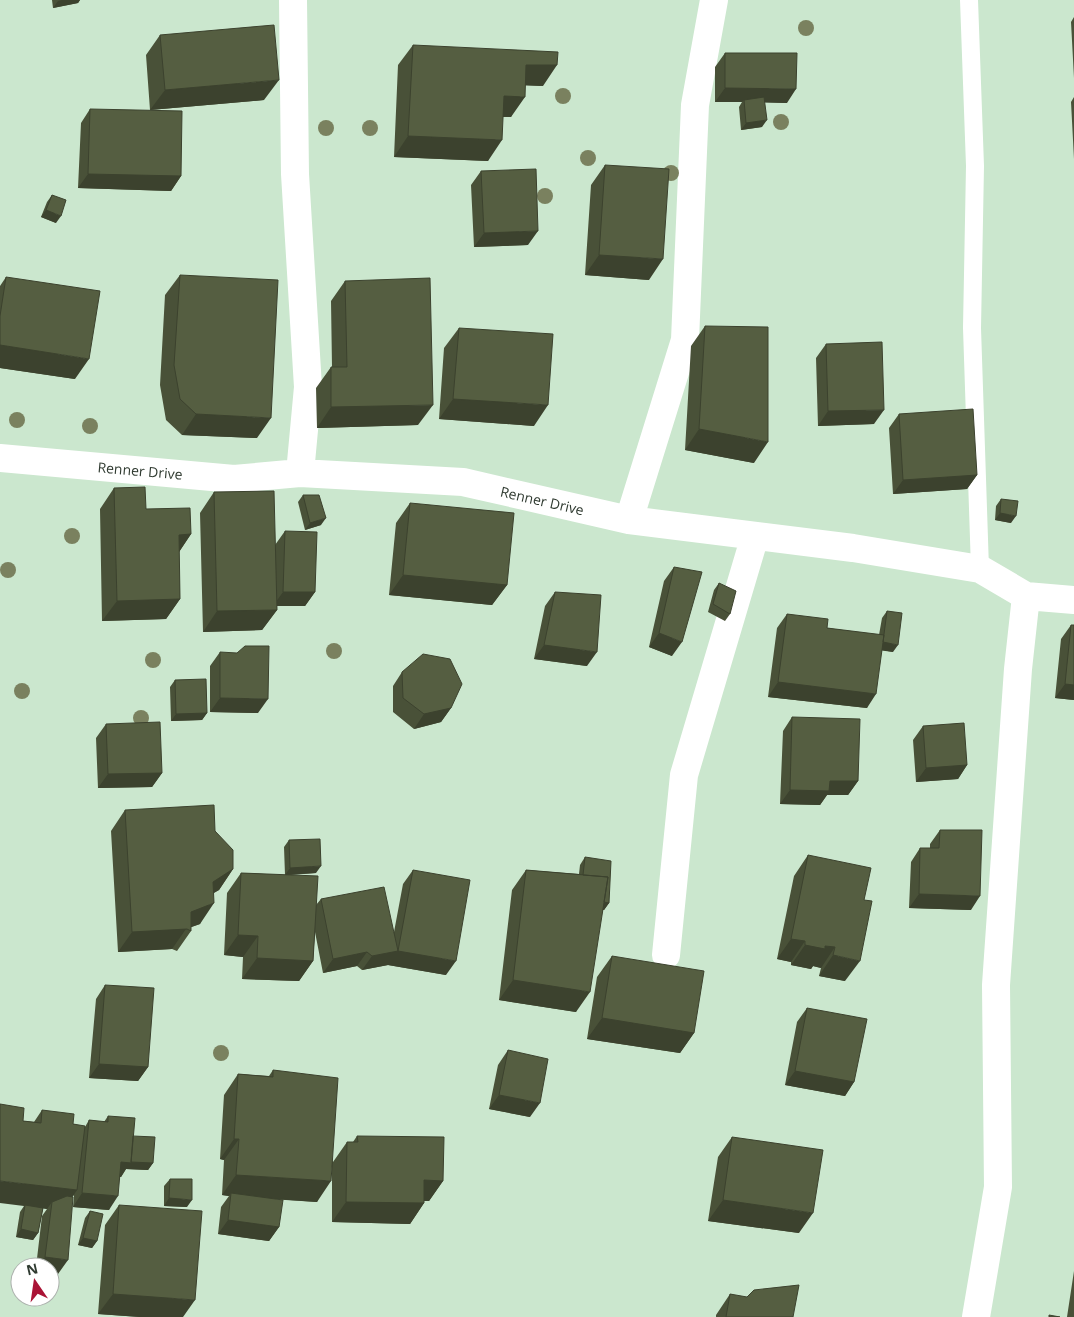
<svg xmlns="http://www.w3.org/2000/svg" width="1074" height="1317" viewBox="0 0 1074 1317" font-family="'Open Sans',sans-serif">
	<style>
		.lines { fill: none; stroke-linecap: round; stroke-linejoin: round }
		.lane { stroke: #fff; stroke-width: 18 }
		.street { stroke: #fff; stroke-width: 28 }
		.tree { fill: #7a815f }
		.wall { fill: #495138 }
		.shaded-wall { fill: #3c422e }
		.building { fill: #555e41; stroke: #3c422e }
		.labels { text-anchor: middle; stroke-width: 5; stroke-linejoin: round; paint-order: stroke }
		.street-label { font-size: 14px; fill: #303b31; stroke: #fff }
	</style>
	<rect width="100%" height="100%" fill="#cbe7ce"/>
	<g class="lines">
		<path class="lane" d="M969,0L975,166L972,328L980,569"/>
		<path class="street" d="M293,0L295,174L308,387L300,473
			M0,458L234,479L300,473L463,482L629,520L853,548L980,569L1026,596L1074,600
			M629,520L685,340L695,105L714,0
			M666,955L684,775L755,536
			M976,1317L998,1187L996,985L1018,669L1026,596"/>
	</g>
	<g class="tree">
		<circle cx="806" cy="28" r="8"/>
		<circle cx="563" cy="96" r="8"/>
		<circle cx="781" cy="122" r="8"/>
		<circle cx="326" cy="128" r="8"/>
		<circle cx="370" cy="128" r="8"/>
		<circle cx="588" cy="158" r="8"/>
		<circle cx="671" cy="173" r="8"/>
		<circle cx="545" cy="196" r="8"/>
		<circle cx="17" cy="420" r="8"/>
		<circle cx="90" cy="426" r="8"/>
		<circle cx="72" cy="536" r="8"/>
		<circle cx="8" cy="570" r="8"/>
		<circle cx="334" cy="651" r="8"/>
		<circle cx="153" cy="660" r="8"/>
		<circle cx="22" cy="691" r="8"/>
		<circle cx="141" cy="718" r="8"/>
		<circle cx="221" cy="1053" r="8"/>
	</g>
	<path class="wall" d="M52,0H80L78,3L53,8Z
		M1074,17V78L1071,22Z
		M160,35L264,100L150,110L146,55Z
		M413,45L543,86L525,85L511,117H503L488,161L394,157L398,65Z
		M725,53L787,103L764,102L762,127L741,130L739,107L742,102H715V67Z
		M1074,97V159L1071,102Z
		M90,109L181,176L171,191L78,188L81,123Z
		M605,165L649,280L585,275L591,185Z
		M481,171L528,245L474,247L471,185Z
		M52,195L56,223L41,217L47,202Z
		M180,275L257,438L182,435L166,420L160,385L165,295Z
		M6,277L75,379L0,368V286Z
		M345,281L418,425L317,428L316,388L331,367H332L331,301Z
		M705,326L754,463L685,450L691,346Z
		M459,328L534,426L439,419L444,348Z
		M826,344L874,424L818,426L816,358Z
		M899,414L977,475L967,489L893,494L889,428Z
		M114,488L146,509L191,534L179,552L180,599L166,619L102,621L100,509Z
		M214,492L275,545L285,531L315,592L305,606H277V610L262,630L203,632L200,513Z
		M303,495L321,525L305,530L298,502Z
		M1001,499L1011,523L995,520L996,506Z
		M410,503L507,585L492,605L389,595L396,523Z
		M674,567L672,656L649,647L664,581Z
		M719,583L730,614L725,621L708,612L714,590Z
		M555,592L587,666L534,659L545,606Z
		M887,611L893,652L882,650L867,708L768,697L777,628L787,614L827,628L879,635L882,618Z
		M1071,625L1074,700L1055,698L1061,639Z
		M220,652L258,713L210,712V666Z
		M402,672L451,708L441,722L414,729L393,712V686Z
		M175,680L207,713L202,720L171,721L170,687Z
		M792,717L858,781L848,795H827L820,805L780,804L783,731Z
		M106,724L162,773L152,787L98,788L96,738Z
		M923,726L967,765L958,779L916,782L913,740Z
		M125,810L233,869L219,890L213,893L200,924L191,927V931L177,951L172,949L118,952L111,831Z
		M940,830L971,910L909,908L911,862L920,848H930V844Z
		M289,840L316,873L290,875L316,905L321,899L394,932L403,884L413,870L446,975L388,965L362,970L357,966L323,973L315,932L313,961L299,981L242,979L243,957L224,955L227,893L241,873L285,875L284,847Z
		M808,855L845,981L819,976L821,968L813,966L811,969L791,965V962L777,959L794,876Z
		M585,857L609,903L604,910H603L576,1012L499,1000L512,890L526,870L579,874L580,865Z
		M612,956L694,1033L680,1053L587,1039L597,977Z
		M105,985L148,1067L138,1081L89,1078L96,999Z
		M807,1008L854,1082L845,1096L785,1085L797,1022Z
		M508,1050L530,1117L489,1109L498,1065Z
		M273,1070L333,1162L347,1142H353L357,1136L443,1181L429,1201H424V1203L410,1224L332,1222V1165L317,1202L270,1199L279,1227L269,1241L218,1234L221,1207L229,1196L222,1195L224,1160L220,1159L224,1095L238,1074L269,1076Z
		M42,1110L73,1124L85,1127L89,1120L104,1122L108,1116L133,1136L153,1163L148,1170L126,1169L121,1177H120L109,1210L73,1207L74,1195L72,1197L58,1274L50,1267H36L42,1216L47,1209L43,1208L38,1233L33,1240L16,1237L20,1212L24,1206L23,1121L34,1122Z
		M732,1137L799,1233L708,1221L718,1157Z
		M170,1179L187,1207L164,1206V1186Z
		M119,1205L183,1317H140L98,1314L105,1225Z
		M90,1211L97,1241L92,1248L78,1245L85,1218Z
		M1074,1271V1317H1067Z
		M730,1294L793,1317H716V1315Z"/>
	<path class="shaded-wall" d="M62,0H80L78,3L53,8L58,1Z
		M526,65H557L543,86L512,85Z
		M279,80L264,100L150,110L165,90Z
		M725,88L796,89L787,103L744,102V100L742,102H715Z
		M504,96L525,97L511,117L490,116Z
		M767,120L762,127L741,130L746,123Z
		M408,136L502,140L488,161L394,157Z
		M88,174L181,176L171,191L78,188Z
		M46,210L61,216L56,223L41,217Z
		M538,231L528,245L474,247L484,233Z
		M599,255L663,259L649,280L585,275Z
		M0,345L89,359L75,379L0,368Z
		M453,399L548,405L534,426L439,419Z
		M433,405L418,425L317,428L331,407Z
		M884,410L874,424L818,426L828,411Z
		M196,414L271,418L257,438L182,435Z
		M699,429L768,442L754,463L685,450Z
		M977,475L967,489L893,494L903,480Z
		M1000,513L1016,516L1011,523L995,520Z
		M326,518L321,525L305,530L310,523Z
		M191,534L177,555L179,535Z
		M403,575L507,585L492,605L389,595Z
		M283,592H315L305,606H273Z
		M180,599L166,619L102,621L117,601Z
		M277,610L262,630L203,632L217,611Z
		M659,633L682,642L672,656L649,647Z
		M883,642L898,645L893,652L878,650Z
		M544,645L597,652L587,666L534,659Z
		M778,682L876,694L867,708L768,697Z
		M1065,684L1074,685V700L1055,698Z
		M220,698L268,699L258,713L210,712Z
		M451,708L441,722L414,729L424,714Z
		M207,713L202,720L171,721L176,714Z
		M967,765L958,779L916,782L926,768Z
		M162,773L152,787L98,788L108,774Z
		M830,781H858L848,795H827L820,805L780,804L790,790Z
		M321,866L316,873L285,875L290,868Z
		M233,869L219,890L199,902L213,882Z
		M919,894L980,896L971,910L909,908Z
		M598,901L609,903L604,910L592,908Z
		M214,903L200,924L186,929L172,949L118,952L132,932Z
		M238,935L258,936L243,957L224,955Z
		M791,939L805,941L791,962L777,959Z
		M805,945L825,946L835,947L821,968L813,966L811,969L791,965Z
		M398,951L456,961L446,975L388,965L362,970L372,956Z
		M367,952L357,966L323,973L333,959Z
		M833,955L860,961L845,981L819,976Z
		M257,958L313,961L299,981L242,979Z
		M513,980L590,992L576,1012L499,1000Z
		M602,1018L694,1033L680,1053L587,1039Z
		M99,1064L148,1067L138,1081L89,1078Z
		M795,1071L854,1082L845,1096L785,1085Z
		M499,1095L540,1103L530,1117L489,1109Z
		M234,1139H239L224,1160L220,1159Z
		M121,1162L127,1161L153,1163L148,1170L126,1169L121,1177L111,1176Z
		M236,1175L331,1181L317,1202L231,1196V1193L229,1196L222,1195Z
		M424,1180L443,1181L429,1201H410Z
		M0,1181L77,1190L63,1211L52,1202L47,1209L25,1206V1205L24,1206L0,1203Z
		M82,1193L118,1196L109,1210L73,1207Z
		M169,1198L192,1200L187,1207L164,1206Z
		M723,1200L813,1213L799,1233L708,1221Z
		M346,1202L424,1203L410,1224L332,1222Z
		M228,1220L279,1227L269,1241L218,1234Z
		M21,1229L38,1233L33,1240L16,1237Z
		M83,1238L97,1241L92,1248L78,1245Z
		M45,1257L68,1260L58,1274L50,1273V1267H38Z
		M113,1294L195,1300L183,1317H140L98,1314Z"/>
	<path class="building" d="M274,25L279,80L165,90L160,35Z
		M413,45L558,52L557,65H526L525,97L504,96L502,140L408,136Z
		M725,53H797L796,89L725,88Z
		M764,97L767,120L746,123L744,100Z
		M90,109L182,111L181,176L88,174Z
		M605,165L669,169L663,259L599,255Z
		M536,169L538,231L484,233L481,171Z
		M52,195L66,200L61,216L46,210Z
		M180,275L278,280L271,418L196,414L180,399L174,365Z
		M6,277L100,291L89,359L0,345V316Z
		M430,278L433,405L331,407V367H347L345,281Z
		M705,326L768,327V442L699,429Z
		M459,328L553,334L548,405L453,399Z
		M882,342L884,410L828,411L826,344Z
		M973,409L977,475L903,480L899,414Z
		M145,487L146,509L190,508L191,534L179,535L180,599L117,601L114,488Z
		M274,491L277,610L217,611L214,492Z
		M303,495H319L326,518L310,523Z
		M1001,499L1018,501L1016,516L1000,513Z
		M410,503L514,513L507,585L403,575Z
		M285,531L317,532L315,592H283Z
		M674,567L702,572L682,642L659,633Z
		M719,583L736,591L730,614L713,604Z
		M555,592L601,595L597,652L544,645Z
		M887,611L902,613L898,645L883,642Z
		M787,614L828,619L827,628L884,635L876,694L778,682Z
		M1071,625H1074V685L1065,684Z
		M245,646H269L268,699L220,698V652L237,653Z
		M423,654L450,659L462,684L451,708L424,714L403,698L402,672Z
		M206,679L207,713L176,714L175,680Z
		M792,717L860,719L858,781H830L829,791L790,790Z
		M160,722L162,773L108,774L106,724Z
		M964,723L967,765L926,768L923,726Z
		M214,805L215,831L233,850V869L213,882L214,903L191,912V931L187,929L132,932L125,810Z
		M940,830H982L980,896L919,894L920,848H939Z
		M320,839L321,866L290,868L289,840Z
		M808,855L871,868L864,900L872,901L860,961L833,955L835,947L825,946V949L805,945V941L791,939Z
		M585,857L611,861L609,903L604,902L608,877L583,875Z
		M413,870L470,880L456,961L398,951Z
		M526,870L608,877L590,992L513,980Z
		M241,873L318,876L313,961L257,958L258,936L238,935Z
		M384,887L398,951L372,956L367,952L333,959L321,899Z
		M612,956L704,971L694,1033L602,1018Z
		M105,985L154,988L148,1067L99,1064Z
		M807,1008L867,1019L854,1082L795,1071Z
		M508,1050L548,1059L540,1103L499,1095Z
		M273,1070L338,1078L331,1181L236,1175L239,1139H234L238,1074L273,1077Z
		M0,1104L24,1108L23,1121L41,1123L42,1110L74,1114L73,1124L85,1126L77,1190L0,1181Z
		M108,1116L135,1118L131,1163L121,1162L118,1196L82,1193L89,1120L108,1122Z
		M133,1136L155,1137L153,1163L131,1162Z
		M357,1136L444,1137L443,1181L424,1180V1203L346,1202L347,1142H358Z
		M732,1137L823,1150L813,1213L723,1200Z
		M170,1179H192V1200L169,1198Z
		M231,1193L283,1200L279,1227L228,1220Z
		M67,1196L73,1197L68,1260L45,1257L52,1202Z
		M25,1205L43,1208L38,1233L21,1229Z
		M119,1205L202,1211L195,1300L113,1294Z
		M90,1211L103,1214L97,1241L83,1238Z
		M799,1285L793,1317H726L730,1294L747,1297L754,1290Z
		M1049,1315L1060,1317H1049Z"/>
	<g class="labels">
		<g class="street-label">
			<text transform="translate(140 471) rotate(5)" y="5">Renner Drive</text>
			<text transform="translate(542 501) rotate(13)" y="5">Renner Drive</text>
		</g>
	</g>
	<g transform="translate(35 1282) rotate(347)"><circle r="24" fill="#ffffff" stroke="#acb1ad"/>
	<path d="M0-4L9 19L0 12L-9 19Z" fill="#aa1436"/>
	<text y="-8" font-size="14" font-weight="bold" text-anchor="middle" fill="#303b31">N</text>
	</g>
</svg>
